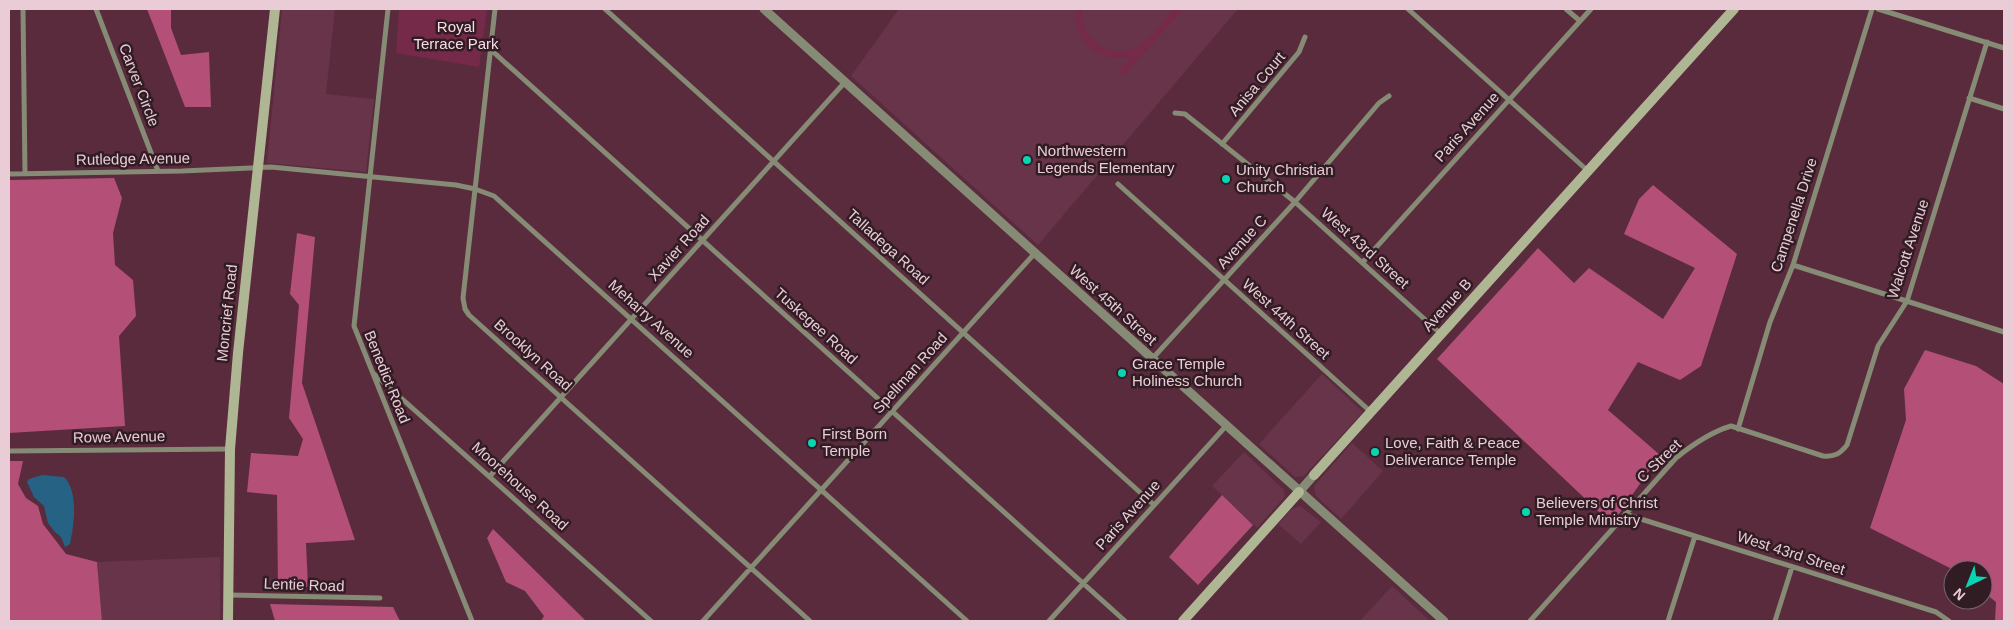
<svg xmlns="http://www.w3.org/2000/svg" width="2013" height="630" viewBox="0 0 2013 630" font-family="Helvetica,sans-serif">
	<style>
		.built { fill: #683449 }
		.green { fill: #752a4a }
		.forest { fill: #b44f78 }
		.water { fill: #256284 }
		.lines { fill: none; stroke-linecap: round; stroke-linejoin: round }
		.minor { stroke: #868b75; stroke-width: 5 }
		.tertiary { stroke: #868b75; stroke-width: 9 }
		.secondary { stroke: #afb694; stroke-width: 10 }
		.poi-dot { fill: #09d5b5; stroke: #311c24; stroke-width: 2 }
		.labels { text-anchor: middle; stroke-width: 5; stroke-linejoin: round; paint-order: stroke }
		.park-label { font-size: 15px; fill: #f8dce5; stroke: #311c24 }
		.street-label { font-size: 15px; fill: #e9ccd5; stroke: #311c24 }
		.poi-label { font-size: 15px; fill: #e9ccd5; stroke: #311c24; text-anchor: start }
	</style>
	<rect width="100%" height="100%" fill="#592b3d"/>
	<path class="built" d="M282,9H335L326,94L374,99L366,172L267,163Z
		M899,9H1238L1038,245L851,76Z
		M1322,374L1363,412L1304,476L1295,477L1259,444Z
		M1352,443L1383,471L1341,519L1316,496L1314,486Z
		M1244,452L1284,490L1285,496L1282,500L1257,528L1212,486Z
		M1300,506L1321,522L1301,544L1278,524L1292,509Z
		M220,557V621H102L97,562Z
		M1392,586L1430,621H1360Z"/>
	<path class="green" d="M399,9H487L479,67L396,53Z
		M1075,9H1082C1080,37 1108,62 1136,47C1151,40 1163,21 1174,9H1184L1123,76L1118,71L1130,58C1097,61 1073,43 1075,9Z"/>
	<path class="forest" d="M147,9H171V28L181,55L209,52L211,107H185Z
		M114,178L122,198L113,233L115,265L133,280L136,316L119,336L125,426L9,433V180Z
		M1653,185L1737,254L1701,366L1680,380L1638,362L1608,410L1660,455L1612,524L1437,359L1538,248L1574,283L1589,268L1663,319L1695,268L1624,234L1639,199Z
		M297,233L315,237L302,383L355,540L306,543L308,587L278,588L277,495L247,492L251,453L298,456L303,439L289,418L299,305L290,294Z
		M1925,350L1976,366L2004,384V621H1995L1996,602L1983,592V570H1954L1870,528L1906,420L1904,389Z
		M9,461H23L18,484L26,498L38,506L43,524L66,554L97,562L102,621H9Z
		M1222,495L1253,525L1198,585L1169,557Z
		M493,529L586,621H541L544,616L525,591L506,582L487,538Z
		M270,604L393,607L400,621H275Z"/>
	<path class="water" d="M42,475L64,477C79,492 74,525 70,544L65,547L61,537L55,532L48,523L44,506L34,497L27,482L29,479Z"/>
	<g class="lines">
		<path class="minor" d="M23,9L25,174
			M96,9L158,171
			M388,9L354,326L472,621
			M495,9L463,298L465,309L469,315L810,621
			M605,9L1154,505
			M1408,9L1588,171
			M1566,9L1580,21
			M1878,9L2004,48
			M490,49L1125,621
			M1969,98L2004,109
			M1175,113L1185,114L1295,202L1441,334
			M1222,144L1299,52L1305,37
			M9,174L182,171L271,167L456,185L475,189L494,196L967,621
			M1118,184L1371,412
			M1363,262L1591,9
			M1793,265L2004,332
			M1152,359L1295,202L1379,103L1389,96
			M373,373L651,621
			M1738,429L1770,322L1793,265L1872,9
			M9,451L230,449
			M490,476L845,82
			M1625,514L1936,612L1949,621
			M228,595L380,598
			M703,621L1035,253
			M1049,621L1226,426
			M1530,621L1676,458C1692,445 1711,432 1731,426L1823,456C1834,457 1840,454 1847,445L1878,346L1907,301L1987,42
			M1668,621L1695,536
			M1775,621L1792,567"/>
		<path class="tertiary" d="M764,9L1444,621
			M1299,492L1314,475"/>
		<path class="secondary" d="M1314,475L1734,9
			M228,621L230,449L238,353L275,9
			M1183,621L1299,492"/>
	</g>
	<g class="poi-dot">
		<circle cx="1027" cy="160" r="5"/>
		<circle cx="1226" cy="179" r="5"/>
		<circle cx="1122" cy="373" r="5"/>
		<circle cx="812" cy="443" r="5"/>
		<circle cx="1375" cy="452" r="5"/>
		<circle cx="1526" cy="512" r="5"/>
	</g>
	<g class="labels">
		<g class="park-label">
			<text x="456" y="32">Royal<tspan x="456" dy="17">Terrace Park</tspan></text>
		</g>
		<g class="street-label">
			<text transform="translate(1257 84) rotate(-50)" y="5">Anisa Court</text>
			<text transform="translate(139 85) rotate(69)" y="5">Carver Circle</text>
			<text transform="translate(1467 127) rotate(-48)" y="5">Paris Avenue</text>
			<text transform="translate(133 159) rotate(-1)" y="5">Rutledge Avenue</text>
			<text transform="translate(1794 215) rotate(-72)" y="5">Campenella Drive</text>
			<text transform="translate(1242 242) rotate(-48)" y="5">Avenue C</text>
			<text transform="translate(888 247) rotate(42)" y="5">Talladega Road</text>
			<text transform="translate(679 248) rotate(-48)" y="5">Xavier Road</text>
			<text transform="translate(1365 248) rotate(42)" y="5">West 43rd Street</text>
			<text transform="translate(1908 249) rotate(-72)" y="5">Walcott Avenue</text>
			<text transform="translate(1113 305) rotate(42)" y="5">West 45th Street</text>
			<text transform="translate(1447 305) rotate(-48)" y="5">Avenue B</text>
			<text transform="translate(227 313) rotate(-84)" y="5">Moncrief Road</text>
			<text transform="translate(651 319) rotate(42)" y="5">Meharry Avenue</text>
			<text transform="translate(1286 319) rotate(42)" y="5">West 44th Street</text>
			<text transform="translate(816 326) rotate(42)" y="5">Tuskegee Road</text>
			<text transform="translate(533 355) rotate(42)" y="5">Brooklyn Road</text>
			<text transform="translate(910 373) rotate(-48)" y="5">Spellman Road</text>
			<text transform="translate(387 377) rotate(68)" y="5">Benedict Road</text>
			<text transform="translate(119 437) rotate(-1)" y="5">Rowe Avenue</text>
			<text transform="translate(1659 461) rotate(-44)" y="5">C Street</text>
			<text transform="translate(520 486) rotate(42)" y="5">Moorehouse Road</text>
			<text transform="translate(1128 515) rotate(-48)" y="5">Paris Avenue</text>
			<text transform="translate(1791 553) rotate(18)" y="5">West 43rd Street</text>
			<text transform="translate(304 585) rotate(2)" y="5">Lentie Road</text>
		</g>
		<g class="poi-label">
			<text x="1037" y="156">Northwestern<tspan x="1037" dy="17">Legends Elementary</tspan></text>
			<text x="1236" y="175">Unity Christian<tspan x="1236" dy="17">Church</tspan></text>
			<text x="1132" y="369">Grace Temple<tspan x="1132" dy="17">Holiness Church</tspan></text>
			<text x="822" y="439">First Born<tspan x="822" dy="17">Temple</tspan></text>
			<text x="1385" y="448">Love, Faith &amp; Peace<tspan x="1385" dy="17">Deliverance Temple</tspan></text>
			<text x="1536" y="508">Believers of Christ<tspan x="1536" dy="17">Temple Ministry</tspan></text>
		</g>
	</g>
	<rect width="2013" height="630" fill="none" stroke="#e9ccd5" stroke-width="20"/>
	<g transform="translate(1968 585) rotate(223)"><circle r="24" fill="#311c24" stroke="#7b626b"/>
	<path d="M0-4L9 19L0 12L-9 19Z" fill="#09d5b5"/>
	<text y="-8" font-size="14" font-weight="bold" text-anchor="middle" fill="#e9ccd5">N</text>
	</g>
</svg>
